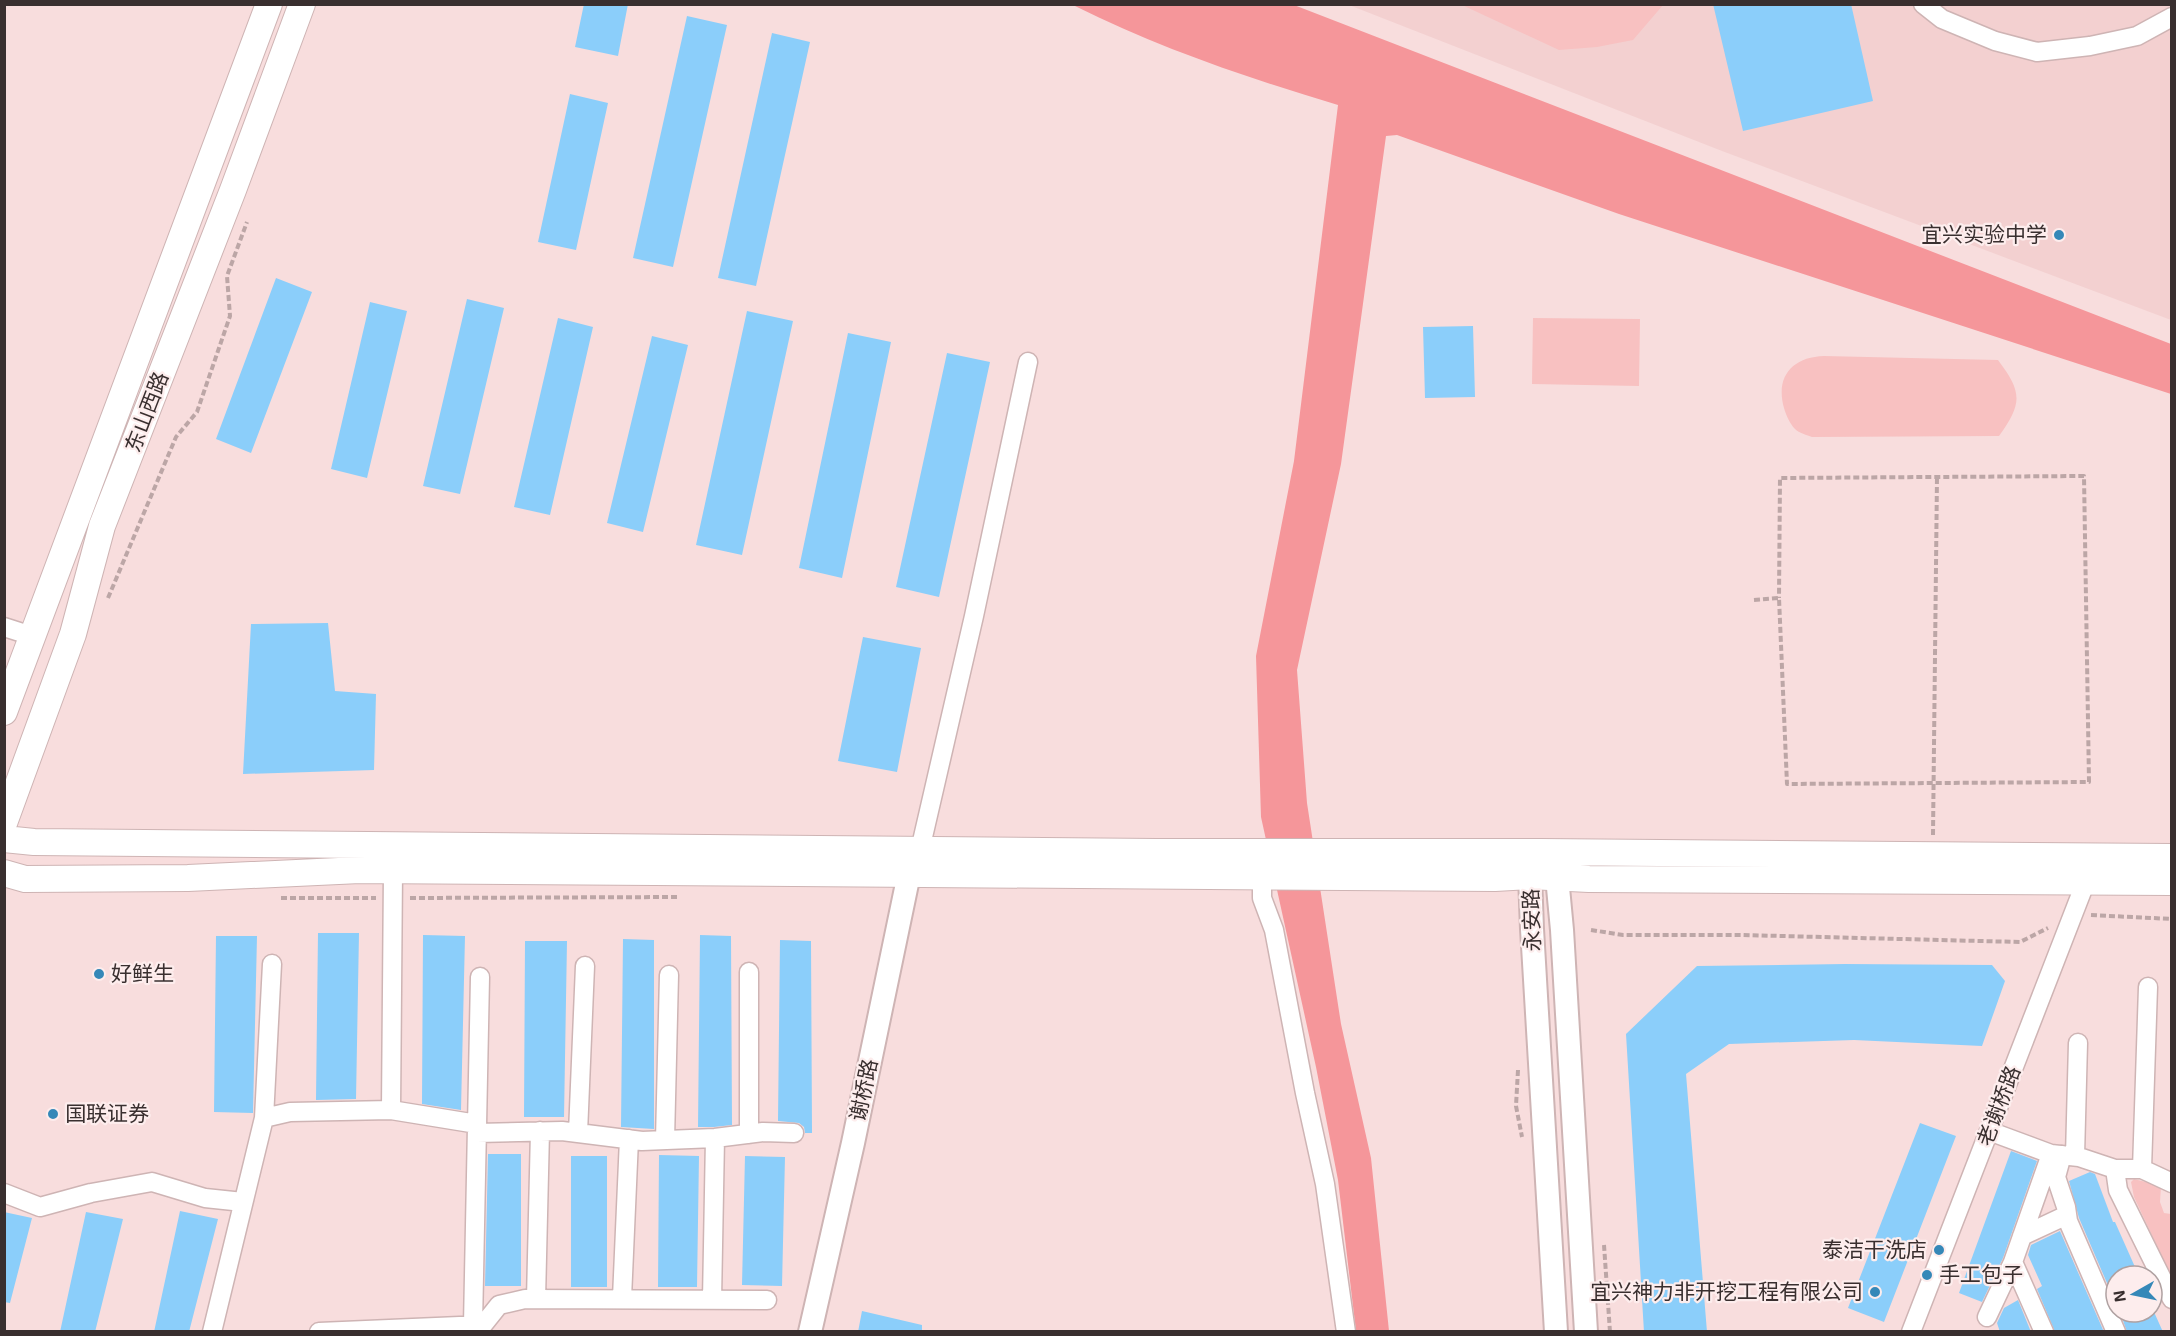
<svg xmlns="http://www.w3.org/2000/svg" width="2176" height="1336" viewBox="0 0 2176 1336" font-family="'Exo 2','Noto Sans SC',sans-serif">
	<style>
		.built { fill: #f3d0d0 }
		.green { fill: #f8c1c1 }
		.water { fill: #f5969a }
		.building { fill: #8bcefa }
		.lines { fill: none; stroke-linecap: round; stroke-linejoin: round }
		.minor-casing { stroke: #ceb4b4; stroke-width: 21 }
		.tertiary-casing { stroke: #ceb4b4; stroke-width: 26 }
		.secondary-casing { stroke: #ceb4b4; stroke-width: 28 }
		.path { stroke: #bca6a6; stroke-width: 4; stroke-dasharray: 6 3; stroke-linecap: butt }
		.minor { stroke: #fff; stroke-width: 18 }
		.tertiary { stroke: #fff; stroke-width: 22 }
		.secondary { stroke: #fff; stroke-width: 26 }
		.poi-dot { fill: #3588b8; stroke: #fdeded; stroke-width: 2 }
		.labels { text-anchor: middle; stroke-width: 4.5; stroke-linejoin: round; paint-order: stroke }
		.poi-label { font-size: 21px; fill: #392f2f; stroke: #fdeded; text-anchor: end }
		.street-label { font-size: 21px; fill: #392f2f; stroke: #fdeded }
	</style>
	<rect width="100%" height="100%" fill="#f8dddd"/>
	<path class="built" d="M1349,5H2171V320L1722,151Z"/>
	<path class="green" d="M1462,5H1663L1633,40L1597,47L1559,50Z
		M1533,318L1640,319L1639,386L1532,384Z
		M1824,356L1998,360C2022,392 2023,403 1999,436L1812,437C1807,435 1799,433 1795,429C1790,424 1786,415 1784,408C1775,376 1793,357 1824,356Z
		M2134,1179L2161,1186L2160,1202L2164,1213L2171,1214V1276L2134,1197L2131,1182Z"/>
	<path class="water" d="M1068,5H1294L2171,344V394L1619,214L1397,135L1386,136L1341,464L1297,670L1307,803L1341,1024L1371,1158L1389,1331H1356L1338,1180L1316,1067L1261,817L1256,656L1294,461L1338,105C1248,78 1159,48 1075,6Z"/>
	<path class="building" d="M584,4H628L618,56L575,47Z
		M1713,4H1851L1873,101L1743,131Z
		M687,16L727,25L673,267L633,258Z
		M772,33L810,42L756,286L718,278Z
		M570,94L608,103L576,250L538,242Z
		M276,278L312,292L251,453L216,439Z
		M467,299L504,308L460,494L423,486Z
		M370,302L407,311L367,478L331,469Z
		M747,311L793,321L742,555L696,545Z
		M558,318L593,327L550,515L514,507Z
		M1473,326L1475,397L1425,398L1423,327Z
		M848,333L891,342L842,578L799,568Z
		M652,336L688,345L643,532L607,523Z
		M947,353L990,362L939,597L896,587Z
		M328,623L335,691L376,694L374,770L243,774L251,624Z
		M863,637L921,648L897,772L838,761Z
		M318,933H359L356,1099L316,1100Z
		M423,935L465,936L461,1110L422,1104Z
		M700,935L731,936L732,1125L714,1127H698Z
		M216,936H257L253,1113L214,1112Z
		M623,939L654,940V1129L621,1127Z
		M780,940L811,941L812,1133H805L804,1127L799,1123L778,1121Z
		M525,941H567L564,1117H524Z
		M1845,964L1992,965L2005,981L1982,1046L1854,1040L1729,1044L1686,1074L1707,1332H1644L1626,1034L1697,966Z
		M1920,1123L1956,1136L1884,1322L1848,1308Z
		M2011,1151L2037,1161L2003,1258L1982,1302L1959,1293Z
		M488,1154H521V1286H485Z
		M659,1155L699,1156L697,1287H658Z
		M571,1156H607V1287H571Z
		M745,1156L785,1157L782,1286L742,1285Z
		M2090,1172L2095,1174L2113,1222H2115L2139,1276H2116V1304L2079,1218L2069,1181Z
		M180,1211L218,1219L189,1332H154Z
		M4,1212L32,1218L10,1303L4,1302Z
		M86,1212L123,1219L95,1332H60Z
		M2060,1231L2104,1332H2055L2037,1289L2042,1286L2028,1255L2031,1245Z
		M2018,1300L2031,1332H2000L1997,1323L2004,1308Z
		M862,1311L922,1325V1332H858Z
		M2120,1312H2154L2163,1332H2127Z"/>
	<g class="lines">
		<defs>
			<path id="minor" d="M1923,4L1942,19L1995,41L2037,52L2090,46L2137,36L2172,17
				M4,627L32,636
				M920,850L974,616L1028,362
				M1262,877V898L1274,930L1305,1093L1325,1184L1346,1332
				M749,972V1134
				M391,1110L393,871
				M264,1118L272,964
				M1989,1131L2051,1154L2079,1157L2115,1169
				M477,1133L562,1131L642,1141L715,1138L763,1132L794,1133
				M578,1133L585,966
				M665,1140L669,975
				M2062,1155L2056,1177L2066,1207L2068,1221L2116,1332
				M2075,1156L2078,1043
				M2142,1169L2148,987
				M2172,1183L2142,1169H2115L2118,1190L2172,1299
				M4,1193L40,1207L91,1193L152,1182L205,1198L243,1202
				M2022,1236L2067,1215
				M622,1298L629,1139
				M536,1299L540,1131
				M712,1300L715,1138
				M1987,1317L2013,1262
				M473,1325L480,977
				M212,1332L264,1118L290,1112L391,1110L477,1124
				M319,1332L483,1325L499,1305L525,1299L767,1300
				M1911,1332L2086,881
				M2044,1332L2013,1262L2051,1154"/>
			<path id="tertiary" d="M1538,859L1530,876L1532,929L1556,1332
				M1548,863L1557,877L1562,930L1586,1332
				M810,1332L853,1143L909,874L916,859"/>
			<path id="secondary" d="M4,712L269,4
				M4,823L73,634L102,526L233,190L302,4
				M4,839L34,842L1156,852H1541L2172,857
				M4,873L25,879L188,878L360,870L1495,878L1530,876L1589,879L2172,882"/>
		</defs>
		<use href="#minor" class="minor-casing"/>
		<use href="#tertiary" class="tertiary-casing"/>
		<use href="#secondary" class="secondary-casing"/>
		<path class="path" d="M108,598L176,437L197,412L230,316L227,276L247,222
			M1754,600L1779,598L1787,784L2089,782L2084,476L1780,478L1779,598
			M1933,835L1937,477
			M281,898H376
			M410,898L679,897
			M2091,915L2172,919
			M1591,930L1623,935H1742L2020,942L2048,928
			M1518,1070L1516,1106L1522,1137
			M1604,1245L1610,1332"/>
		<use href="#minor" class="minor"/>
		<use href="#tertiary" class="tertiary"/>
		<use href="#secondary" class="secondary"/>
	</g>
	<g class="poi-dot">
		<circle cx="2059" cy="235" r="6"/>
		<circle cx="99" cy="974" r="6"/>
		<circle cx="53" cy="1114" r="6"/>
		<circle cx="1939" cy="1250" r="6"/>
		<circle cx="1927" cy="1275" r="6"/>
		<circle cx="1875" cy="1292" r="6"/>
	</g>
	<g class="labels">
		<g class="poi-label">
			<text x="2047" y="242">宜兴实验中学</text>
			<text x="111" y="981" text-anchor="start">好鲜生</text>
			<text x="65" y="1121" text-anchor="start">国联证券</text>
			<text x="1927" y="1257">泰洁干洗店</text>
			<text x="1939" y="1282" text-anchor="start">手工包子</text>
			<text x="1863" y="1299">宜兴神力非开挖工程有限公司</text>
		</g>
		<g class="street-label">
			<text transform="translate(147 412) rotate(-69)" y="7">东山西路</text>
			<text transform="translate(1532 920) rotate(-92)" y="7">永安路</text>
			<text transform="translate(864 1090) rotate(-78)" y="7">谢桥路</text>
			<text transform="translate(1999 1106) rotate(-69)" y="7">老谢桥路</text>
		</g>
	</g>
	<rect width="2176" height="1336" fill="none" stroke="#392f2f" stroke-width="12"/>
	<g transform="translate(2134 1294) rotate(261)"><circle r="28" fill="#fdeded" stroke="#afa1a1" stroke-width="1.5"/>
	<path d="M0-4.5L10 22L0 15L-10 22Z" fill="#3588b8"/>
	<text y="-9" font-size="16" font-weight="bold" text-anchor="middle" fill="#392f2f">N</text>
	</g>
</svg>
